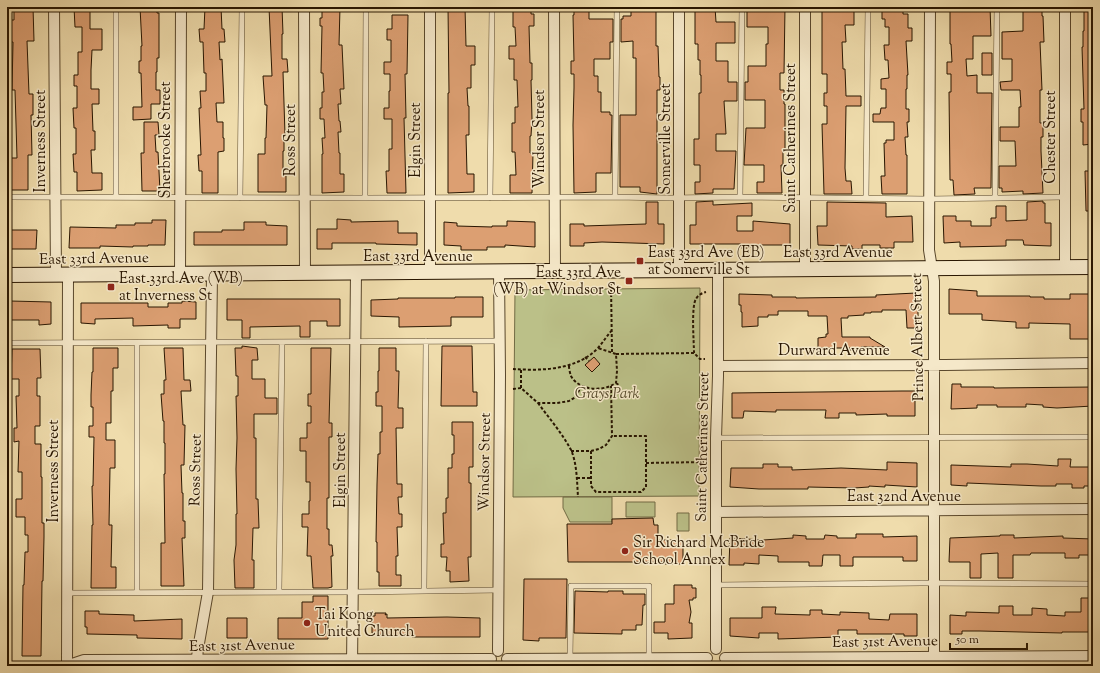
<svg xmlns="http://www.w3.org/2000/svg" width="1100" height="673" viewBox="0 0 1100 673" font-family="'Sorts Mill Goudy',serif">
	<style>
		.green { fill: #bbc088; stroke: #726b44 }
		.building { fill: #dc9f72; stroke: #291601 }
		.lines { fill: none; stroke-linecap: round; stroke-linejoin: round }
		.lane-casing { stroke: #5a482c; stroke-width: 6 }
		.street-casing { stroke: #5a482c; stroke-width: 12 }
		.secondary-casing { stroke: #291601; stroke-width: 16 }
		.path { stroke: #291601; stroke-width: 2; stroke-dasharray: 3 2; stroke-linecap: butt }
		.lane { stroke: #f5e8c9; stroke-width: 5 }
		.street { stroke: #f5e8c9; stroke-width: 10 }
		.secondary { stroke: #f5e8c9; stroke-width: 14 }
		.poi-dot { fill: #8f2418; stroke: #f5e8c9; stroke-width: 1.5 }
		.labels { text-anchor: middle; stroke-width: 3; stroke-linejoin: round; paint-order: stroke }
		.street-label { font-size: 15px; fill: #291601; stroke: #f5e8c9 }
		.poi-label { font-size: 15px; fill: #291601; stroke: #f5e8c9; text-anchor: start }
		.park-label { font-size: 15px; font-style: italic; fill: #55492a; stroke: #f5e8c9 }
	</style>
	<rect width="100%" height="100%" fill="#efdcac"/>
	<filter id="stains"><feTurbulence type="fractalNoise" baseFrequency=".005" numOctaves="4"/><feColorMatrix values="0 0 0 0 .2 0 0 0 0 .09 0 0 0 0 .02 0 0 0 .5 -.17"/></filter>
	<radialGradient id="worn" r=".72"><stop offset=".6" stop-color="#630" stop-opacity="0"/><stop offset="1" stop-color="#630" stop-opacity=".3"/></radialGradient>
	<path class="green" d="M700,288L699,496L513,497L515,290Z
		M563,497H612V522H570L563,508Z
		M626,502H655V517H626Z
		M677,513H689V531H677Z"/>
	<path class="building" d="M14,7H33L34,41H27L29,94H33V115H31L32,155H28V190H11L10,158H17L15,90H12L13,42H11L10,20H14Z
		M74,7H90V29H102V50H92L91,70V89H99V104H92L93,131H95V150H91L92,173H102V190L77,191V172H74L73,154H76V128H74L73,108H77V86H74V75H78V52H82V27H75Z
		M140,7H157V13H159V58H157V72H156V90H160V104H151V119L133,120V107H142L141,73H139V61H141V46H142Z
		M205,7H221L222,29H224L225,42H219L220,60L222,59L224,103H216L217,122H223V138H224V151L218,152V193H202V171H199L198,155H201L199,108H201L200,91H206V73H204L203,42H200L199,29H204Z
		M269,7H282L283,34H282V59H287L288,72H283L285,135H284V151H283V175H286V192H258V154H265V138H266L267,105H265L263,76H272Z
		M322,7H340L339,45H342L344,89H340L341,104H338L339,121H340L341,132H338L339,153H340V174H344V192L322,193V154H323L322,138H325L324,119H320V108H322V92H324L323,73H321L322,26H320V18H322Z
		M448,7H465L466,46H475V65H471V88H467L468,106H469V135H466L467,174H474V192L448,193V93H449Z
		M513,7H531V14H534V26H529L530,63H532V80H531L532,119L531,136H530V153H533L532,193H510V175H516L515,152H512V123H515V107H518L517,80H514V59H509V46H516L515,27H513Z
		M574,7H589V19H613V42H610V59H594V76H598V92H601V112H610V115H612L611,173H596V192L574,193L573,125L574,88V74H571V61H574L573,15H574Z
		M631,7H656V46H658L659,77H660V90H657V194L640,192V187H620V115H636V58H633V41L621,42V19H623V16H631Z
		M695,7H715L716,22H735V43H716V61H728V82H737V101H724L726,134H716V151H736L734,189H713V193L695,194V182H700V165H694V139H699V93H701V75H700V60H698V44H695Z
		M747,7H785L784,73H780V90H784V104H785V149H783V165H781L782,193H757V182H764V165H744L746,128H765V100H745V82H748V66H766V44H768V27H747Z
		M822,7H854V25H845L846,42H842L843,69H845L846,96H861V106H846L845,168L846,181H851L852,194H824L822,124H827V106H824V93H827V74H822Z
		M882,7H903V14H908V28H912V41H906L908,75H907V89H906V109H909V122H907L908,137H905L906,155H907V194H882L881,176H885L884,143H886V140H894V122H873V114H880L881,108H886V89H881V79L889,78L888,60H885L884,45H889V27H885V19H882Z
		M950,7H990L991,36H973V59H966L967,76L977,75V93H992L991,188H974L975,194L954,195L953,180H950L949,92H951V74H947V62H952L951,44H950Z
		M1023,7H1042V16H1043L1044,42H1040L1042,90H1040V123H1043V137H1041V151L1043,193L1023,194V191L1002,192V188H999V166H1016L1015,141H1000V127H1019V107H1021L1020,90H1001L1000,82L1012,81V59H1002V32L1023,31Z
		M1084,7H1093V144L1083,145V122H1081V109H1084L1082,47H1083V31H1084Z
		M392,15H408L407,74H405L406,118H404L406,193H387L386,171H389V149H392V119H384V108H389V91H390V74H384V62H391V40H387V29H392Z
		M982,53H992V75H982Z
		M144,122H158L159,135H155L156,152H158L160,191H142L141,153H144Z
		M1085,171H1093V211H1086Z
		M713,201V205L752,203V216H737V231H753V221L790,224V245H750V248H741V244H690V225H696V202Z
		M1043,201V203H1045V223H1051V246L1024,245L1023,240H1006V246L960,247V242L944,243L943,216H956V221H971V226H991V218H996V206H1006V221L1027,220V202Z
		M646,202H658V224H664V244L602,242L584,243V246H570V224H584V226L646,224Z
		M827,202L886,203V217L912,216L913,242H894V248H880V245H862V249H852V246L818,245L817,226H827Z
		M337,219L351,220V222L398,221V233H417V245L376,244V243H332V249H317V229H337Z
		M152,220H166L165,245H148V246H133V247L100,246V248H69L70,227L116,228V225H135V223H152Z
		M507,221L535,222V247L505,245V247H487V250H461V246L444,245V222L457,223V226L492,227V226H507Z
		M244,222H266V225L287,226V245H194V232H222V230H244Z
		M7,230H37L36,249H7Z
		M949,289L977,291V296H1030V297H1044V299H1070V294H1091V295H1093V337H1092L1091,339H1070V324L1029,323V328H1016V322L982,320V314H949Z
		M916,293V299H918V328H907L906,310H882V312H871V313H864V315L848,316V318H841L842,337H870V338L885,347H861V350H850V348H818V338L826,337V334H828L827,316H808V311H778V315H768V317H758V326L742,327V312H741V305H739V294L772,295V297H796V298L876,297V295Z
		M455,297H483V317H451V326L399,327V317L371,316V300L398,299V298H455Z
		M227,299H340V326H327V321H310V337H300V326L250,327V338H242V320H227Z
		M10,301L51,302V324L39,325V320H10Z
		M182,301L196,302V319H180V328H168V325L133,326V318L95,319V324L81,323V303H148V307H168V303H182Z
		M242,346L257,348L258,360H252V379H265V398H277V414H254V438H256V499H258L259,528H253L252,560H254V588H235L234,560L236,545V514H237L236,469L237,438L236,396H238V376H236L235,348H242Z
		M442,346H472L473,392H477V406H441Z
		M93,348H118V368H113V391H111V423H106V440H115V468H110L109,525H112L111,567H116V588H91L92,525H93L92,486H93L94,437H89V426H93V407H91V395L92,372H93Z
		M164,348H183L184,380H190L191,391H181L183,425H185L184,465H181L182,493H183V521H185V538H182L184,586H161V543H165L164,474H165V443H164V421H163L161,394H164V380H166Z
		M311,348H331L329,423H332V437H329V498H327V529H329V545H332L333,556H331L332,587L328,588H313L311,556H307L308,527H302V514H309V501H310V482H306V451H300V438H307V423H311V406H308V394H311Z
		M379,348H396V371H399L398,408H403V428H396L397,484H402V497H398L399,514H402V527H397L398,556H396V575H401V586H379V572H377V542H376L377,484L378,454H380V432H382V406H376V392H378V371H379Z
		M12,349H40L41,378H37V396H40V426H35V444H41V477H42V523H44V537L43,581H42L41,656H22L23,585H24L25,552H28V535H25V517H16V499H22V472H18L19,441L14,442V428H17L16,396H19V379H11Z
		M594,357L600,364L592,372L585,365Z
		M952,384H961V387H994V388L1093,387V406L1057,408L1043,407V405L1026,404V407H997V405H977V408L951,409Z
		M902,391H915V416H887V414L856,415V413H839V418H825L826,410H776V412L744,411L743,418H732V393Z
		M452,422H473V467H469V483H471V557H468L469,581L450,582V571H446L447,557H441V544H444L443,513H446V498H448V468H452V454H454V435H452Z
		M1058,459H1071L1070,467H1093V486H1084V488H1072V484H1056V486H1041L967,483V486L951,485V465L1011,467V464H1027L1058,466Z
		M887,462L917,463V487L885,485V487L869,486V487L854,488L808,487V489H759L730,487L731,468H763V464H778V467H792V470L841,468L887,470Z
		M653,518L654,525H658V540H683V564H665V562H568L567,524H612V519Z
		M856,534H883V537L917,536V561H903V557H853V566H840V555H823L822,566H809V562H778V556L759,555V564L744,563V565H729L730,538L763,540L793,538V535L806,536V539H824L825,535L837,536V538H856Z
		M1000,535H1014V538L1063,536V538L1093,539V555H1079V558H1065V553H1031L1030,555H1013V578H998V553L981,554V578H970V562H949L950,538L1000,536Z
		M524,579H567L566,638H539V641L523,640Z
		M674,585H692V588H696V598H693V600H689L691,612L689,623H692V638L668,639V633H654V622H665V604H674Z
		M575,591L608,592V591H623V594H645V605H643L642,625H636V630H622V634L574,633Z
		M313,596H328V639H278V618H302V602H313Z
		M1081,598H1093V632H1062V633L980,631H962V634H950V615L966,616V612L999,613V606H1013V615H1032V608L1047,609V615L1065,616V612H1081Z
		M762,607H776L775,614L810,615V610H822V614L840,615V612L869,613V619L889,620L890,614H917V636H904V634H857V630H838V637L778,639V633H759V638L730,636V618H762Z
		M85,611H99V614L134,615V621L182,619V639L137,638V635L87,634V627H85Z
		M375,613H386L385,615L387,614V618L447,617L480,618V637H412V636L374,634V633H372V616H375Z
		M227,618H247V638H227Z"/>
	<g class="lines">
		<defs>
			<path id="lane" d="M7,197L365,198L615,197L670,198L740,197L929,199L1064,197
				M116,197V7
				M615,197L617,7
				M740,197L742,7
				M240,198L242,7
				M365,198L366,7
				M490,198L492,7
				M866,198L868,7
				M995,198L997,7
				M7,343L500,341
				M716,438L1093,437
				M716,585L922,583L1093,584
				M424,590L426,341
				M279,591L282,342
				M137,592V343
				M67,593L354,592L499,590
				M570,658L571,586H649V658"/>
			<path id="street" d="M54,7L56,275
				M304,7L305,273
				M554,7L555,272
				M679,7V270
				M805,7V269
				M930,7L929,250L934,281V666
				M1065,267V7
				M430,273V7
				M180,274L181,7
				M718,366L945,365L1093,363
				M716,512L1093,509
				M716,649V438L718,376V270
				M498,651L500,375L499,272
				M725,658L1093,656
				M507,659L707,658
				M66,666L84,660L491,659
				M67,666L68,275
				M196,666L198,649L208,592L212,274
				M352,666L356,273"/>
			<path id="secondary" d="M7,275L1093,267"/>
		</defs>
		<use href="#lane" class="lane-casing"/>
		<use href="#street" class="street-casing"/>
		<use href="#secondary" class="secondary-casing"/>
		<path class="path" d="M611,284L612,352
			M694,353C694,343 691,306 696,299C698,295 702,293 706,292
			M616,354L694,353L700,359H705
			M585,357L589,361
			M569,366C569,369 570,373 571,376C579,391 603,392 616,383L617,371L616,354L598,348
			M513,369C542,371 577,370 598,348C603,342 607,336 612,330
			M521,370V388
			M616,383L620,386
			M513,389L521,388L538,403H557L569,401L576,397L581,386
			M538,403C549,418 562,433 571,450C577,463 577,482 578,497
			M571,451H591L599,449L606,445L612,436L611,386
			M591,451V486L596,492H641L646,487V436H612
			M646,463L704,462
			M577,478H591"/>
		<use href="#lane" class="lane"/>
		<use href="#street" class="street"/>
		<use href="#secondary" class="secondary"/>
	</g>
	<g class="poi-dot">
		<rect x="636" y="257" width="8" height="8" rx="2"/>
		<rect x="625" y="277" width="8" height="8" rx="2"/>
		<rect x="107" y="283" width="8" height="8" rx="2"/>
		<circle cx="625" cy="551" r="4"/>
		<circle cx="307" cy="623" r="4"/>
	</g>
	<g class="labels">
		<g class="street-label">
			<text transform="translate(1050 137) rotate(-90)" y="5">Chester Street</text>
			<text transform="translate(790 138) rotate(-90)" y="5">Saint Catherines Street</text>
			<text transform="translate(539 139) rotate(-90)" y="5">Windsor Street</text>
			<text transform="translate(665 139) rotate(-90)" y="5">Somerville Street</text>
			<text transform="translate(165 140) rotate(-90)" y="5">Sherbrooke Street</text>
			<text transform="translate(290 140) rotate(-90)" y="5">Ross Street</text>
			<text transform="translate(415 140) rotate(-90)" y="5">Elgin Street</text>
			<text transform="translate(40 141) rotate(-90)" y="5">Inverness Street</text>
			<text x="838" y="257">East 33rd Avenue</text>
			<text x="418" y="261">East 33rd Avenue</text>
			<text transform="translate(94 258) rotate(-1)" y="5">East 33rd Avenue</text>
			<text transform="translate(917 337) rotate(-91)" y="5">Prince Albert Street</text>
			<text x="834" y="355">Durward Avenue</text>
			<text transform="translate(702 447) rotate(-89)" y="5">Saint Catherines Street</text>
			<text transform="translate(484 462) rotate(-89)" y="5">Windsor Street</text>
			<text transform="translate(195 470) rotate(-89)" y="5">Ross Street</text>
			<text transform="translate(340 470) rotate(-90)" y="5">Elgin Street</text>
			<text transform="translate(53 471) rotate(-90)" y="5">Inverness Street</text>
			<text x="904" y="501">East 32nd Avenue</text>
			<text transform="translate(885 641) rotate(-1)" y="5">East 31st Avenue</text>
			<text transform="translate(242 645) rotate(-1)" y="5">East 31st Avenue</text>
		</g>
		<g class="poi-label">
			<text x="648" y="257">East 33rd Ave (EB)<tspan x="648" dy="17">at Somerville St</tspan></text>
			<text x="621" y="277" text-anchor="end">East 33rd Ave<tspan x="621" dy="17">(WB) at Windsor St</tspan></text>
			<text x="119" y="283">East 33rd Ave (WB)<tspan x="119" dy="17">at Inverness St</tspan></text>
			<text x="633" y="547">Sir Richard McBride<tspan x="633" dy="17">School Annex</tspan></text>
			<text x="315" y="619">Tai Kong<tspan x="315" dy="17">United Church</tspan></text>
		</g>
		<g class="park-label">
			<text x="607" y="398">Grays Park</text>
		</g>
	</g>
	<rect width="1100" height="673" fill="none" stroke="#efdcac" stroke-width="24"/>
	<rect x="8" y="8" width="1084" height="657" fill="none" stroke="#291601" stroke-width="2"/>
	<rect x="12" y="12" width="1076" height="649" fill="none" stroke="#291601"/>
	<path d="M950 643v6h77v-6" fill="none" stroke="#291601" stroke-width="2"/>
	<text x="956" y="643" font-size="12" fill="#291601" stroke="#f5e8c9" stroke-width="3" paint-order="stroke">50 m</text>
	<rect width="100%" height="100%" filter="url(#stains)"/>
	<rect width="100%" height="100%" fill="url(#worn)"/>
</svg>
